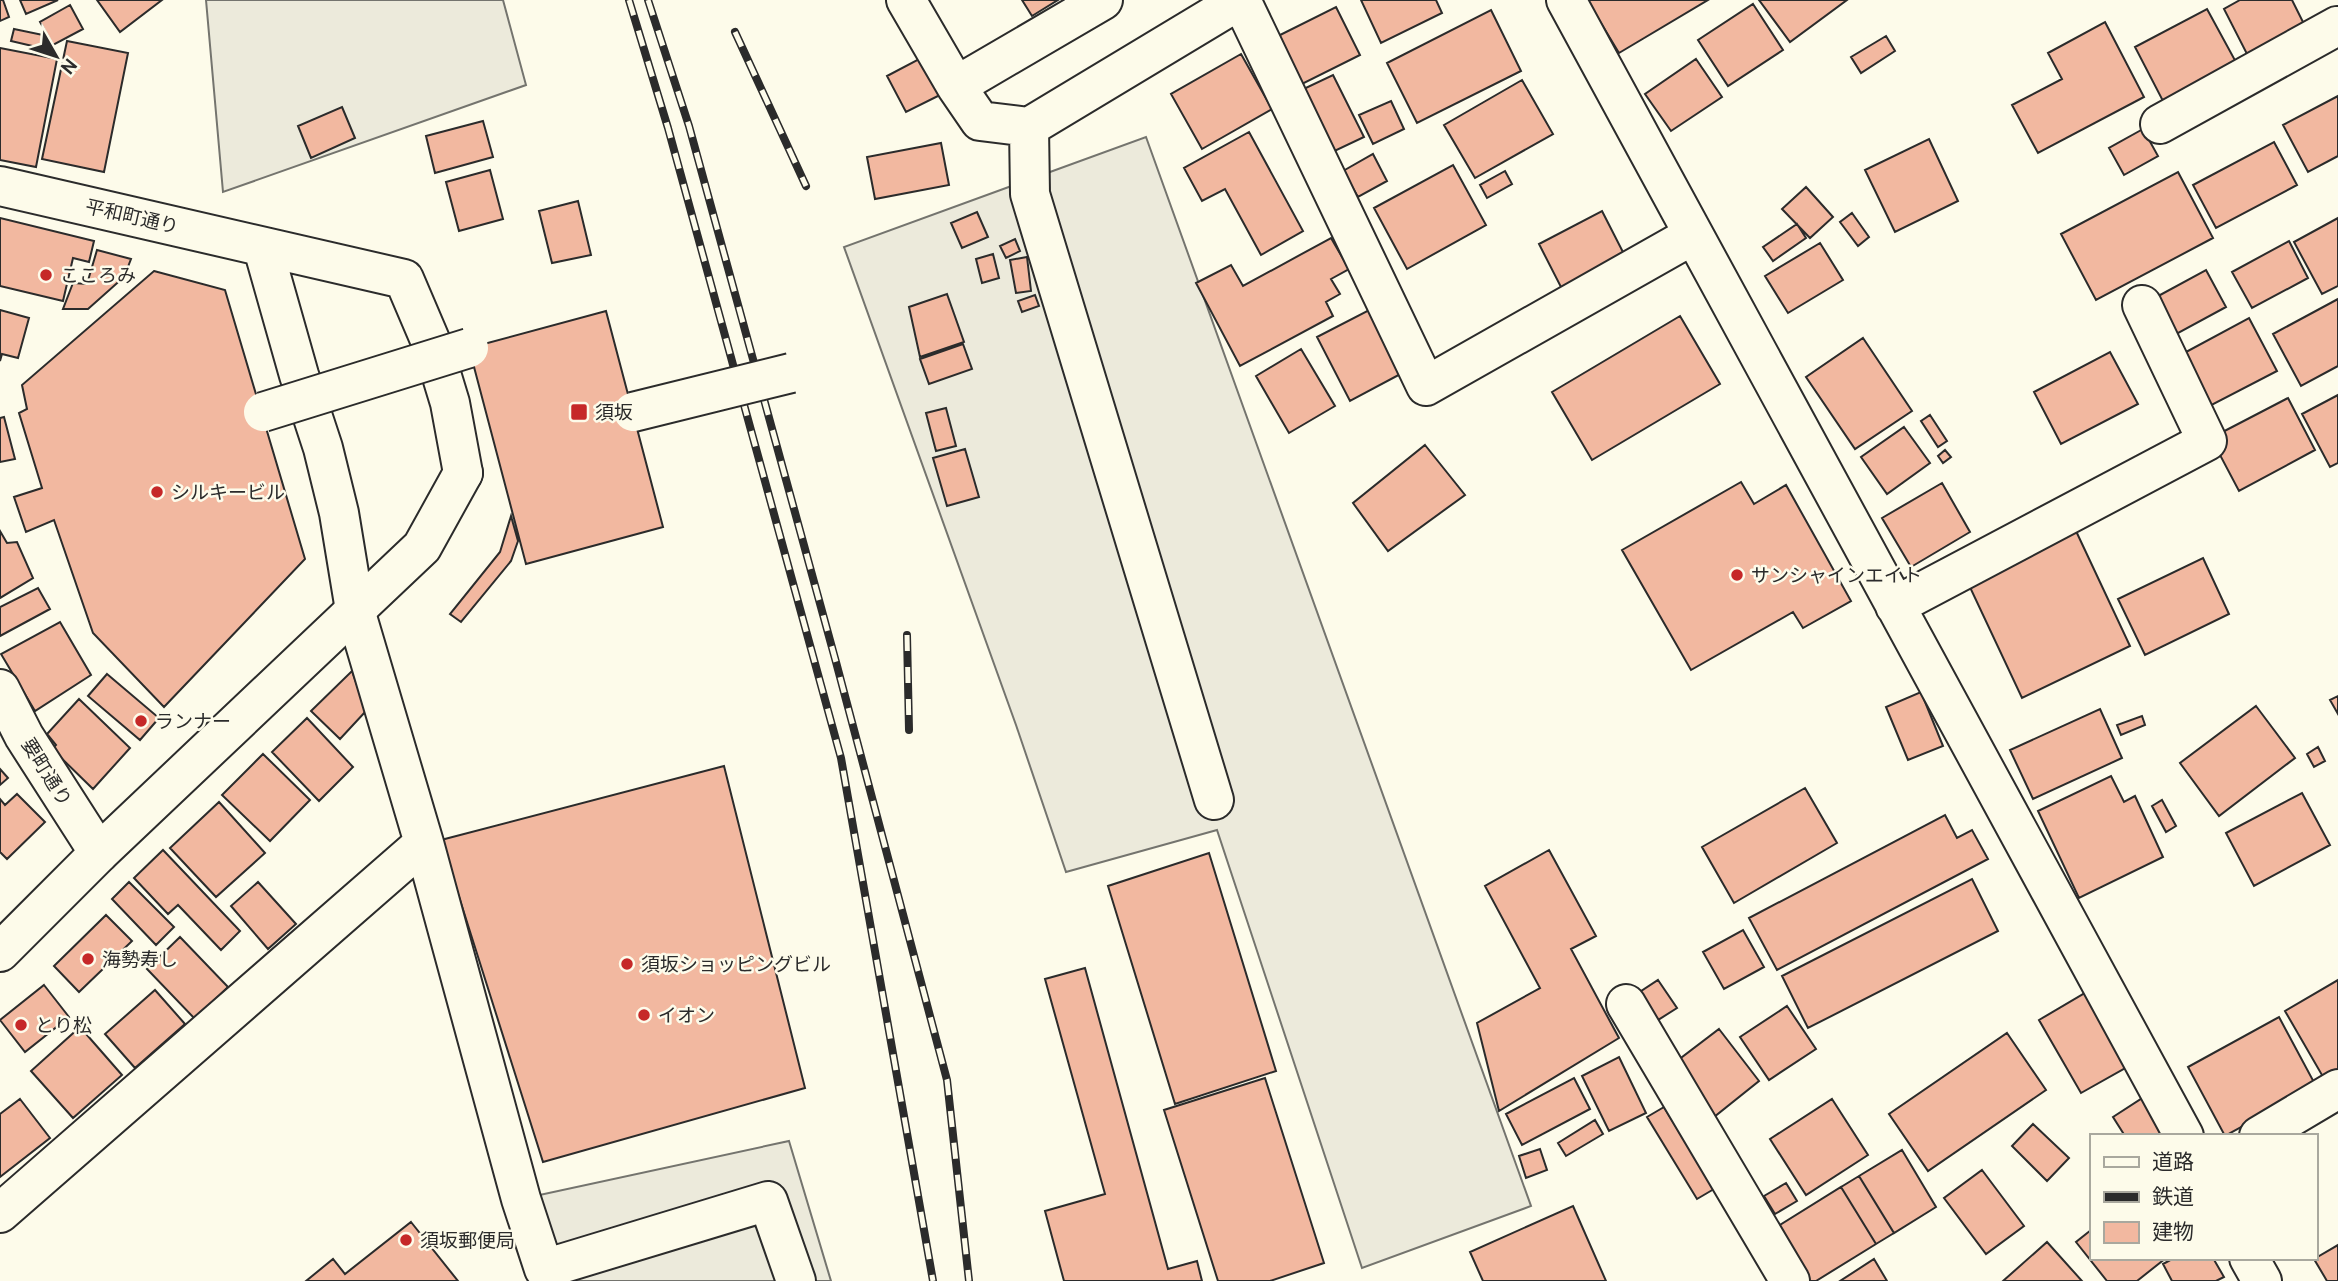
<svg xmlns="http://www.w3.org/2000/svg" width="2338" height="1281" viewBox="0 0 2338 1281" font-family="Cabin,'Noto Sans JP',sans-serif">
	<style>
		.parking { fill: #eceadb; stroke: #74746e; stroke-width: 2 }
		.building { fill: #f2b8a0; stroke: #2b2b2b; stroke-width: 2 }
		.lines { fill: none; stroke-linecap: round; stroke-linejoin: round }
		.minor-casing { stroke: #2b2b2b; stroke-width: 42 }
		.major-casing { stroke: #2b2b2b; stroke-width: 42 }
		.minor { stroke: #fdfbea; stroke-width: 38 }
		.major { stroke: #fdfbea; stroke-width: 38 }
		.rail-casing { stroke: #2b2b2b; stroke-width: 8 }
		.rail { stroke: #fdfbea; stroke-width: 5; stroke-dasharray: 16; stroke-linecap: butt }
		.minor-bridge-casing { stroke: #2b2b2b; stroke-width: 42; stroke-linecap: butt }
		.minor-bridge { stroke: #fdfbea; stroke-width: 38 }
		.poi-dot { fill: #c62828; stroke: #fdfbea; stroke-width: 2.5 }
		.labels { text-anchor: middle; stroke-width: 5; stroke-linejoin: round; paint-order: stroke }
		.street-label { font-size: 19px; fill: #2b2b2b; stroke: #fdfbea }
		.poi-label { font-size: 19px; fill: #2b2b2b; stroke: #fdfbea; text-anchor: start }
	</style>
	<rect width="100%" height="100%" fill="#fdfbea"/>
	<path class="parking" d="M206,0H503L526,85L223,192Z
		M1146,137L1531,1206L1362,1268L1217,830L1066,872L1016,725L844,247Z
		M789,1141L831,1281H544L521,1199Z"/>
	<path class="building" d="M0,0H3L9,17L0,21Z
		M20,0H58L26,14Z
		M97,0H162L120,32Z
		M1022,0H1058L1032,16Z
		M1361,0H1436L1442,13L1381,43Z
		M1587,0H1708L1619,53Z
		M1759,0H1847L1790,42Z
		M2240,0H2292L2305,26L2248,56L2224,9Z
		M1753,4L1783,50L1728,86L1698,40Z
		M70,5L83,29L53,45L40,22Z
		M1336,7L1360,55L1298,86L1274,38Z
		M2207,9L2237,64L2164,103L2135,47Z
		M1491,10L1521,71L1417,123L1387,63Z
		M2105,22L2144,97L2038,153L2012,105L2062,79L2048,53Z
		M14,29L43,35L41,48L11,41Z
		M1886,36L1895,51L1861,73L1851,57Z
		M67,41L128,53L104,172L42,159Z
		M0,48L57,59L36,167L0,160Z
		M1241,54L1272,109L1202,149L1171,94Z
		M921,58L940,95L906,112L887,76Z
		M1696,59L1722,97L1671,131L1645,94Z
		M1333,75L1364,137L1324,156L1293,94Z
		M1522,80L1553,134L1475,178L1444,125Z
		M2338,96V156L2308,172L2283,125Z
		M1391,101L1404,129L1373,144L1359,115Z
		M342,107L355,138L311,158L298,126Z
		M483,121L493,157L435,173L426,136Z
		M2143,129L2158,156L2124,175L2109,148Z
		M1249,132L1303,231L1261,255L1225,189L1202,201L1184,168Z
		M1929,139L1958,201L1895,232L1865,170Z
		M2274,142L2297,185L2216,228L2193,185Z
		M941,143L949,185L875,199L867,157Z
		M1373,154L1387,181L1358,197L1343,171Z
		M1453,165L1486,225L1407,269L1374,208Z
		M490,170L503,219L459,231L446,182Z
		M1505,171L1512,184L1487,198L1480,185Z
		M2178,172L2213,238L2096,300L2061,234Z
		M1806,187L1833,217L1810,238L1782,209Z
		M578,201L591,255L552,263L539,211Z
		M1602,211L1626,258L1563,291L1539,244Z
		M977,212L988,237L962,248L951,223Z
		M1852,213L1869,237L1858,246L1840,222Z
		M0,218L94,241L89,262L73,258L63,301L0,286Z
		M2338,218V286L2322,294L2294,242Z
		M1797,224L1806,238L1773,261L1763,247Z
		M1331,238L1349,269L1331,279L1340,294L1326,302L1333,316L1240,366L1196,283L1231,265L1243,286Z
		M1015,239L1020,251L1006,258L1000,246Z
		M2289,241L2308,278L2252,308L2232,272Z
		M1820,243L1843,280L1788,313L1765,276Z
		M97,250L131,259L124,277L88,309H63L73,283L87,284Z
		M993,254L999,278L982,283L976,259Z
		M1027,257L1031,291L1016,293L1010,260Z
		M2206,270L2226,307L2169,338L2149,301Z
		M154,271L225,290L305,559L164,707L93,633L54,520L26,532L14,497L42,488L19,413L27,409L22,385Z
		M947,294L964,342L920,357L909,307Z
		M1035,295L1039,306L1022,312L1018,301Z
		M2338,299V366L2301,386L2273,334Z
		M1375,307L1408,370L1350,401L1317,337Z
		M0,310L29,318L18,358L2,354L0,361Z
		M606,311L663,527L526,564L469,348Z
		M1680,316L1720,384L1592,460L1552,392Z
		M2249,318L2277,371L2200,411L2173,359Z
		M1863,338L1912,411L1855,449L1806,377Z
		M963,344L972,369L929,384L920,359Z
		M1301,349L1335,406L1289,433L1256,376Z
		M2110,352L2138,404L2061,444L2034,392Z
		M2338,395V463L2330,467L2302,414Z
		M2288,398L2315,450L2239,491L2211,438Z
		M946,408L956,446L936,451L926,413Z
		M1930,415L1947,441L1938,447L1921,421Z
		M4,417L15,459L0,462V418Z
		M1904,427L1930,463L1887,494L1861,457Z
		M1425,445L1465,495L1388,551L1353,503Z
		M965,449L979,497L947,506L933,458Z
		M1945,450L1951,457L1943,463L1938,456Z
		M1741,482L1754,504L1786,485L1851,601L1803,628L1793,612L1691,670L1622,550Z
		M1942,483L1970,532L1911,567L1882,518Z
		M511,516L518,541L511,561L461,622L450,614L500,552Z
		M0,531L7,543L17,542L33,578L0,598Z
		M2076,531L2130,646L2022,698L1968,583Z
		M2203,558L2229,614L2145,655L2118,599Z
		M38,588L50,609L0,636V607Z
		M60,622L91,675L35,711L1,654Z
		M352,671L366,711L340,739L311,711Z
		M107,674L159,718L140,740L88,696Z
		M1921,692L1943,746L1908,760L1886,707Z
		M2338,696V714L2330,700Z
		M79,699L130,748L93,789L52,749L56,745L47,734Z
		M2256,706L2295,758L2219,816L2180,763Z
		M2100,709L2122,758L2033,799L2010,750Z
		M2142,716L2145,725L2121,735L2117,725Z
		M307,718L353,767L319,801L272,752Z
		M2318,747L2325,761L2314,767L2307,754Z
		M263,754L310,800L270,841L222,795Z
		M724,766L805,1088L543,1162L441,840Z
		M0,769L8,778L0,785Z
		M2111,776L2124,802L2135,796L2163,857L2079,898L2038,811Z
		M1805,788L1837,843L1734,903L1702,847Z
		M2302,793L2330,845L2254,886L2226,833Z
		M17,794L45,822L7,859L0,852V799L5,805Z
		M2162,800L2176,826L2166,832L2152,806Z
		M219,802L265,853L216,897L170,848Z
		M1945,815L1957,838L1972,830L1988,859L1777,970L1749,918Z
		M163,850L240,931L221,950L178,905L168,914L134,878Z
		M1549,850L1596,936L1571,949L1619,1038L1499,1111L1477,1023L1540,988L1485,886Z
		M1209,853L1276,1071L1175,1104L1108,886Z
		M1972,879L1998,931L1808,1028L1782,976Z
		M129,882L174,927L156,945L112,899Z
		M258,882L296,924L268,949L231,906Z
		M106,915L132,941L79,992L54,966Z
		M1743,930L1764,967L1724,989L1703,952Z
		M180,937L228,987L195,1019L147,969Z
		M1085,968L1168,1269L1197,1261L1202,1281H1064L1045,1211L1105,1194L1045,979Z
		M1658,980L1677,1008L1647,1027L1629,999Z
		M2338,980V1075L2326,1082L2285,1011Z
		M44,985L69,1017L25,1052L0,1020Z
		M155,990L185,1024L135,1068L105,1034Z
		M2085,993L2127,1067L2081,1093L2039,1020Z
		M1787,1006L1816,1049L1769,1080L1740,1037Z
		M2279,1017L2316,1086L2225,1136L2188,1067Z
		M80,1027L122,1075L73,1118L31,1071Z
		M1719,1029L1759,1081L1714,1117L1673,1064Z
		M2007,1033L2046,1090L1928,1171L1889,1114Z
		M1619,1057L1646,1113L1609,1131L1582,1076Z
		M1265,1078L1324,1263L1270,1281H1218L1164,1110Z
		M1574,1078L1590,1109L1522,1145L1506,1114Z
		M2144,1097L2169,1136H2125L2113,1117Z
		M20,1099L50,1138L0,1177V1114Z
		M1832,1099L1868,1155L1806,1195L1770,1139Z
		M1664,1107L1714,1189L1697,1199L1647,1117Z
		M1595,1120L1603,1134L1566,1156L1558,1143Z
		M2033,1124L2069,1158L2047,1181L2012,1146Z
		M1540,1149L1547,1170L1526,1178L1519,1156Z
		M1902,1150L1936,1207L1894,1233L1859,1176Z
		M1982,1170L2024,1226L1986,1254L1944,1198Z
		M1859,1176L1894,1233L1876,1244L1841,1187Z
		M1786,1183L1797,1201L1775,1214L1764,1196Z
		M1841,1187L1876,1244L1816,1281H1808L1775,1228Z
		M1573,1206L1606,1281H1483L1470,1252Z
		M411,1222L458,1281H306L333,1259L345,1274Z
		M2091,1230V1258H2166L2137,1281H2107L2076,1242Z
		M2047,1242L2082,1281H2003Z
		M2338,1245V1281H2327L2314,1259Z
		M2174,1258H2213L2224,1277L2216,1281H2172L2163,1264Z
		M1874,1259L1887,1281H1840Z"/>
	<g class="lines">
		<defs>
			<path id="minor" d="M906,0L956,86
				M1103,0L956,86L980,121L1029,127L1240,0
				M1241,0L1426,386L1693,235
				M1566,0L2184,1136
				M2160,124L2337,26L2338,28
				M1029,127L1030,194L1214,800
				M0,186L404,279L433,347L450,403L463,473
				M263,248L299,375L323,448L339,513L355,610L424,843L521,1199L544,1269L768,1201L796,1281
				M1895,606L2207,441L2142,305
				M0,689L24,736L99,853
				M1626,1004L1790,1281
				M2259,1136L2338,1089
				M0,1213L424,843
				M2249,1258L2262,1281"/>
			<path id="major" d="M0,952L99,853L422,547L463,473"/>
		</defs>
		<use href="#minor" class="minor-casing"/>
		<use href="#major" class="major-casing"/>
		<use href="#minor" class="minor"/>
		<use href="#major" class="major"/>
		<defs>
			<path id="rail" d="M629,0L668,128L841,758L933,1281
				M648,0L689,126L836,662L947,1080L969,1281
				M735,32L806,186
				M907,635L909,730"/>
		</defs>
		<use href="#rail" class="rail-casing"/>
		<use href="#rail" class="rail"/>
		<defs>
			<path id="minor-bridge" d="M263,412L469,348
				M633,412L791,373"/>
		</defs>
		<use href="#minor-bridge" class="minor-bridge-casing"/>
		<use href="#minor-bridge" class="minor-bridge"/>
	</g>
	<g class="poi-dot">
		<circle cx="46" cy="275" r="7"/>
		<rect x="570" y="403" width="18" height="18" rx="3.5"/>
		<circle cx="157" cy="492" r="7"/>
		<circle cx="1737" cy="575" r="7"/>
		<circle cx="141" cy="721" r="7"/>
		<circle cx="88" cy="959" r="7"/>
		<circle cx="627" cy="964" r="7"/>
		<circle cx="644" cy="1015" r="7"/>
		<circle cx="21" cy="1025" r="7"/>
		<circle cx="406" cy="1240" r="7"/>
	</g>
	<g class="labels">
		<g class="street-label">
			<text transform="translate(132 216) rotate(13)" y="7">平和町通り</text>
			<text transform="translate(47 772) rotate(58)" y="7">要町通り</text>
		</g>
		<g class="poi-label">
			<text x="60" y="282">こころみ</text>
			<text x="595" y="419">須坂</text>
			<text x="171" y="499">シルキービル</text>
			<text x="1751" y="582">サンシャインエイト</text>
			<text x="155" y="728">ランナー</text>
			<text x="102" y="966">海勢寿し</text>
			<text x="641" y="971">須坂ショッピングビル</text>
			<text x="658" y="1022">イオン</text>
			<text x="35" y="1032">とり松</text>
			<text x="420" y="1247">須坂郵便局</text>
		</g>
	</g>
	<rect x="2090" y="1134" width="228" height="126" fill="#fdfbea" stroke="#a9a89e" stroke-width="2"/>
	<rect x="2104" y="1157" width="35" height="10" fill="#fdfbea" stroke="#a9a89e" stroke-width="2"/>
	<text x="2152" y="1169" font-size="21" fill="#2b2b2b">道路</text>
	<rect x="2104" y="1192" width="35" height="10" fill="#2b2b2b" stroke="#a9a89e" stroke-width="2"/>
	<text x="2152" y="1204" font-size="21" fill="#2b2b2b">鉄道</text>
	<rect x="2104" y="1222" width="35" height="21" fill="#f2b8a0" stroke="#a9a89e" stroke-width="2"/>
	<text x="2152" y="1239" font-size="21" fill="#2b2b2b">建物</text>
	<g transform="translate(56 56) rotate(129)" stroke="#fdfbea" stroke-width="5" paint-order="stroke">
	<path d="M0-5L12 26L0 18L-12 26Z" fill="#2b2b2b"/>
	<text y="-10" font-size="19" font-weight="bold" text-anchor="middle" fill="#2b2b2b">N</text>
	</g>
</svg>
